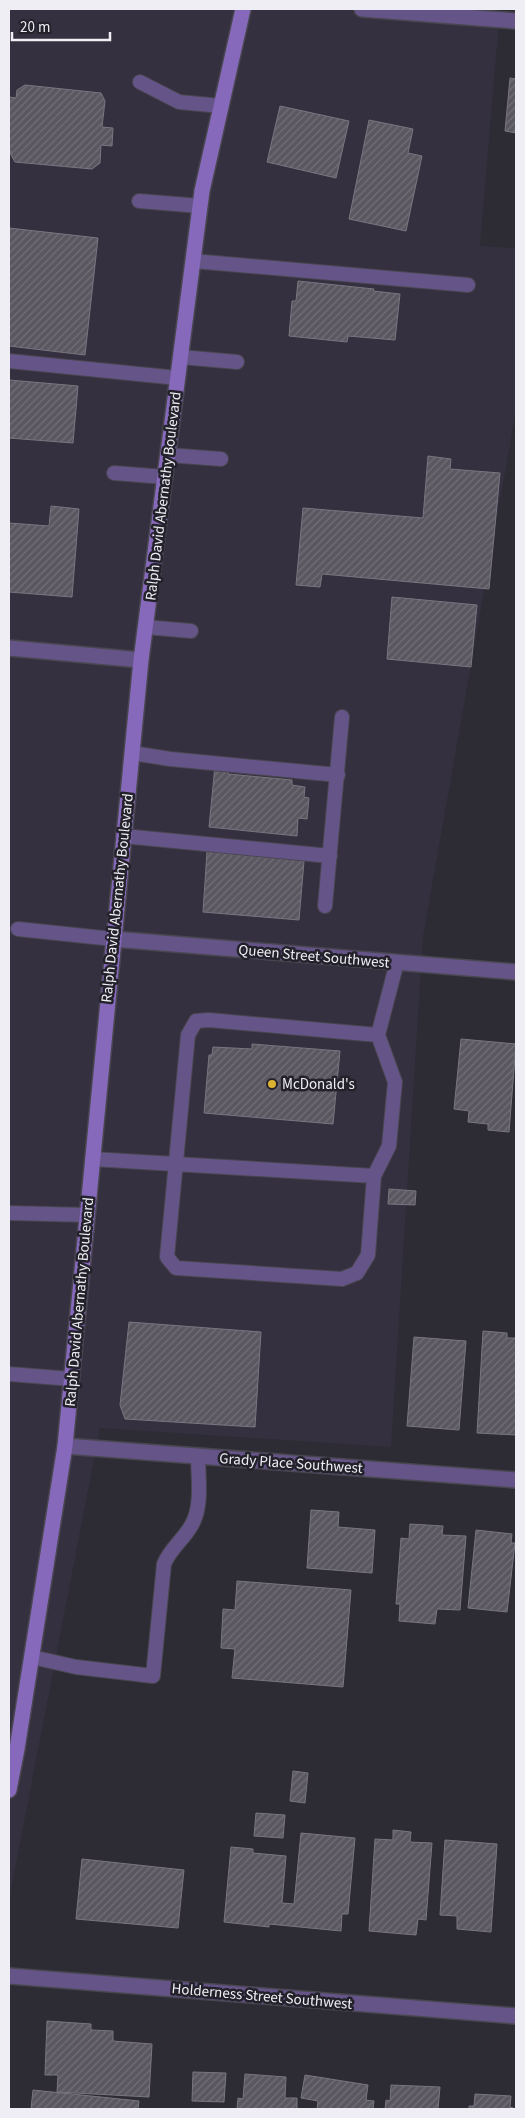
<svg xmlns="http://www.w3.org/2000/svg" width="525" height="2118" viewBox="0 0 525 2118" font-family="'Source Sans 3',sans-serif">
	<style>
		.built { fill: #35303f }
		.building { fill: url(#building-hatch); stroke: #797680 }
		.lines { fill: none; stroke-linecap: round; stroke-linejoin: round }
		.service-casing { stroke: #48464f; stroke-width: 16 }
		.minor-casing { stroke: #48464f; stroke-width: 18 }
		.tertiary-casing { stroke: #48464f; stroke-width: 18 }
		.secondary-casing { stroke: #48464f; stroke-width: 18 }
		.service { stroke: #655487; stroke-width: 14 }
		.minor { stroke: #655487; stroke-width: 15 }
		.tertiary { stroke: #655487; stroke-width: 15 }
		.secondary { stroke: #8669ba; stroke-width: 15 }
		.poi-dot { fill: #dcb233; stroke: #23212a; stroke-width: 2 }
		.labels { text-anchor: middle; stroke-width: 5; stroke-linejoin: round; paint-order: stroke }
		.street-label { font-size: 15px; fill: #efeef4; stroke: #23212a }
		.poi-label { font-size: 15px; fill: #efeef4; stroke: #23212a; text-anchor: start }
	</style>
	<defs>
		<pattern id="building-hatch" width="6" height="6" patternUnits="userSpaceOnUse" patternTransform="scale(1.25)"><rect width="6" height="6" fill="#5a5761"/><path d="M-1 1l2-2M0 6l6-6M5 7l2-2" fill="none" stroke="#726f78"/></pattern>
	</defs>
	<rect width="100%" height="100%" fill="#2d2b34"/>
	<path class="built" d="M9,9H500L480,246L516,248V410L423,936L391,1447L100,1428L9,1900Z"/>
	<path class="building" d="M510,78L516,79V133L505,131Z
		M25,85L101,93L105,101L102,127L113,128L112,146L101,145L100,163L92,169L15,162L10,153L11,151L9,150V97L16,98L17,90Z
		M280,106L349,121L336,178L267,162Z
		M369,120L413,129L408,153L422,156L406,231L349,219Z
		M9,228L98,238L85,355L9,346Z
		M298,281L374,289L373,291L400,294L395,340L348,336L347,342L289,336L292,301H296Z
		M9,380L78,386L73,443L9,438Z
		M428,456L451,459L450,469L500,473L489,589L322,574L320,587L296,585L303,508L423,518Z
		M51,506L79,509L72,597L9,592V523L49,526Z
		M392,597L477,605L471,667L387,659Z
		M215,766L229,767L228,774L292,780V785L305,787L304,797L309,798L307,819L298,818L297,836L209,827Z
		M207,852L304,861L299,920L203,912Z
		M461,1039L516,1044L509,1132L488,1130V1124L468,1122L469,1111L454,1109Z
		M252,1044L340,1051L333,1124L204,1113L209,1055H212L213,1047L252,1049Z
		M389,1189L416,1191L415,1205L388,1204Z
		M129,1322L261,1332L255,1427L125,1419L120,1405Z
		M483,1331L507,1333V1338H516V1435L477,1433Z
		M414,1337L466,1341L459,1430L407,1426Z
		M311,1510L339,1512L338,1527L375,1530L372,1573L307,1568Z
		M410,1524L443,1526L442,1535L466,1536L460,1610L437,1609L435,1624L399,1621L400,1604H396L401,1538L409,1539Z
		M476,1530L512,1534L511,1543H515L507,1612L468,1608Z
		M237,1581L351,1590L343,1687L232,1678L235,1649L221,1648L223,1609L235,1610Z
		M293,1771L308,1773L305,1803L290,1801Z
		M256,1813L285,1815L283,1838L254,1836Z
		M393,1830L411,1832L410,1842L432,1843L426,1920L418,1919L416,1935L369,1931L375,1839L393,1840Z
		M301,1833L355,1838L348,1914H342L341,1931L269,1924V1927L224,1922L231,1847L253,1849V1853L286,1856L282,1903L294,1904Z
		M445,1840L497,1844L491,1932L457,1929V1916L440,1915Z
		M82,1859L184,1870L178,1928L76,1919Z
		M47,2021L91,2024V2030L113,2031V2041L152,2044L149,2097L57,2092L58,2075H45Z
		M193,2072L226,2073L224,2102L192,2101Z
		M245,2074L286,2077L285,2098H297V2109H237L238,2098L243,2099Z
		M305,2075L368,2085L366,2100L374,2101L373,2109H317L318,2101L301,2098Z
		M391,2085L440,2087L438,2109H385L386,2100L390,2101Z
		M33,2090L139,2101L138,2109H31Z
		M475,2094L511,2096L510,2107L516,2109H469V2106H474Z"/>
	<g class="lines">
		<defs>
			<path id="service" d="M140,82L179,102L221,106
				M139,201L200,206
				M193,261L468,285
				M181,357L237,362
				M9,361L178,378
				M168,455L221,459
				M114,473L165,477
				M145,627L191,631
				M132,753L170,759L338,775
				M123,836L330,856
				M325,906L342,717
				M18,929L113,939
				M378,1035L397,962
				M92,1159L374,1176L368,1255L357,1273L342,1279L176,1268L167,1257L188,1035L196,1021L209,1020L378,1035L395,1082L389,1146L374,1176
				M9,1213L87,1215
				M9,1374L72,1379
				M32,1657L76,1667L153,1676L164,1564C170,1549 183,1540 191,1526C203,1507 198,1477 198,1456"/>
			<path id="minor" d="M9,648L141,660
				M113,939L516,972
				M65,1446L516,1480
				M9,1976L516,2016"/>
			<path id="tertiary" d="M362,9L516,21"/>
			<path id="secondary" d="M9,1790L17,1749L65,1446L141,660L202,191L243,9"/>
		</defs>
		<use href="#service" class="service-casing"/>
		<use href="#minor" class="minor-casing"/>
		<use href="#tertiary" class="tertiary-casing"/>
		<use href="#secondary" class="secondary-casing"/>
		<use href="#service" class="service"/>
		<use href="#minor" class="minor"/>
		<use href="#tertiary" class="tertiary"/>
		<use href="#secondary" class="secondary"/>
	</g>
	<circle class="poi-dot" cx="272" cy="1084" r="5"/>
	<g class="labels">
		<g class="street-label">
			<text transform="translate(163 496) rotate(-83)" y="5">Ralph David Abernathy Boulevard</text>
			<text transform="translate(117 898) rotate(-84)" y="5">Ralph David Abernathy Boulevard</text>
			<text transform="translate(314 956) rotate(5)" y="5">Queen Street Southwest</text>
			<text transform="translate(79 1302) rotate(-85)" y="5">Ralph David Abernathy Boulevard</text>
			<text transform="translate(291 1463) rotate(4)" y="5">Grady Place Southwest</text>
			<text transform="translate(262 1996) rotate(5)" y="5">Holderness Street Southwest</text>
		</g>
		<g class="poi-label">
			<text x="282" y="1089">McDonald's</text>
		</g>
	</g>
	<rect width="525" height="2118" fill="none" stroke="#efeef4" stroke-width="20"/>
	<path d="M12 32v8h98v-8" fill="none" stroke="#efeef4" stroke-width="2.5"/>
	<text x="20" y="32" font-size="15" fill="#efeef4" stroke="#23212a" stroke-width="4" paint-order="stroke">20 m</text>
</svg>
